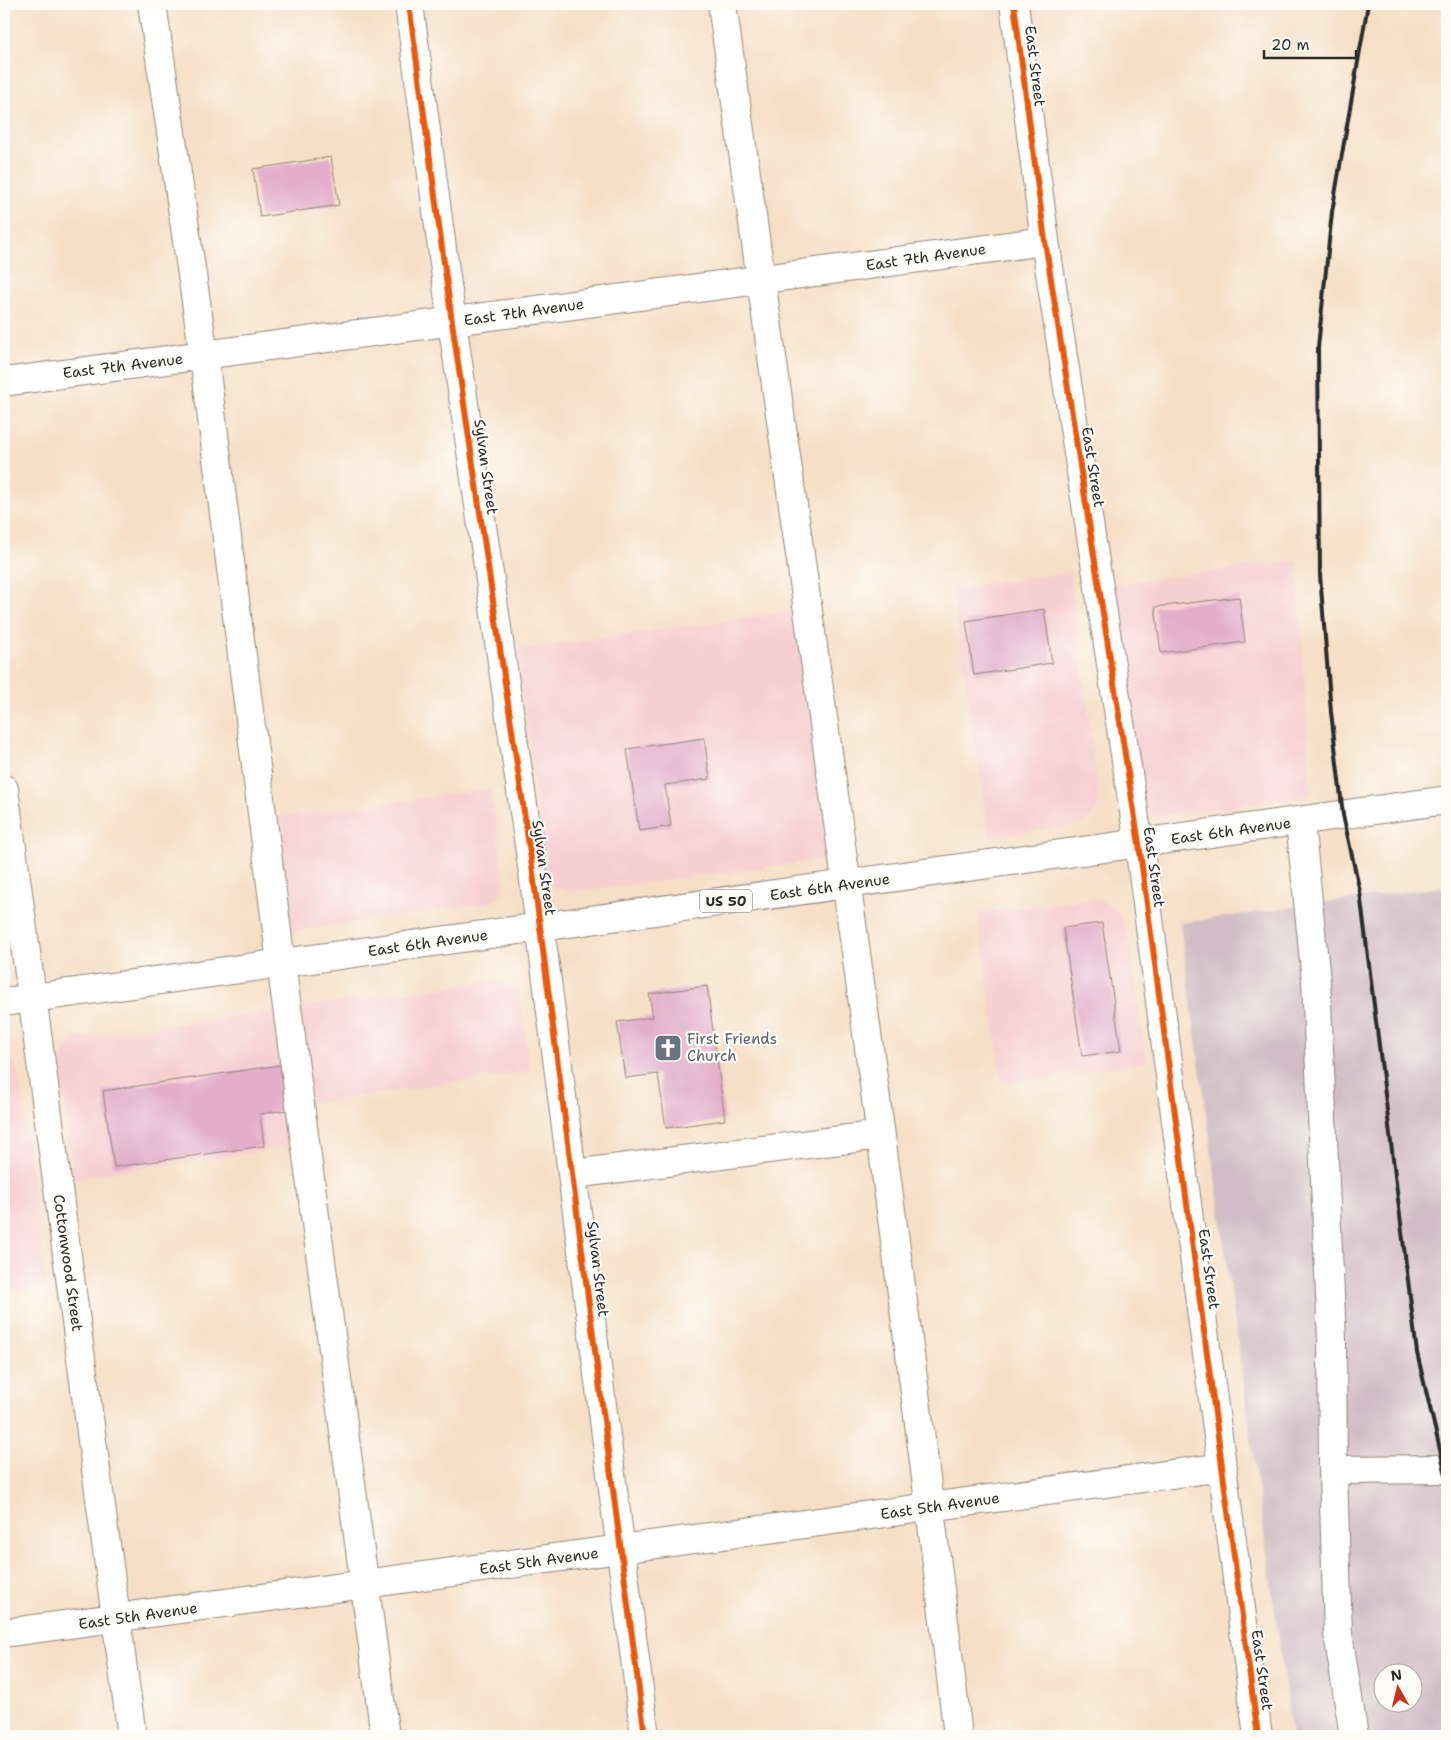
<svg xmlns="http://www.w3.org/2000/svg" width="1451" height="1740" viewBox="0 0 1451 1740" font-family="'Shantell Sans',sans-serif">
	<style>
		.built { fill: #f7cfd1 }
		.industrial { fill: #d2bdc6; fill-rule: evenodd }
		.building { fill: #e2aecb }
		.lines { fill: none; stroke-linecap: round; stroke-linejoin: round }
		.minor-casing { stroke: #908578; stroke-width: 30 }
		.major-casing { stroke: #908578; stroke-width: 30 }
		.minor { stroke: #fff; stroke-width: 28 }
		.major { stroke: #fff; stroke-width: 28 }
		.rail { stroke: #2b2b2b; stroke-width: 4 }
		.cycleway-casing { stroke: #fdfcf7; stroke-width: 9 }
		.cycleway { stroke: #e8590c; stroke-width: 6 }
		.labels { text-anchor: middle; stroke-width: 4.5; stroke-linejoin: round; paint-order: stroke }
		.shield { fill: #fdfcf7; stroke: #6a6a68; stroke-width: 1 }
		.shield-label { font-size: 14px; font-weight: bold; fill: #2b2b2b }
		.street-label { font-size: 15px; fill: #2b2b2b; stroke: #fdfcf7 }
		.worship-label { font-size: 15px; fill: #5b616d; stroke: #fdfcf7; text-anchor: start }
	</style>
	<rect width="100%" height="100%" fill="#fdfcf7"/>
	<filter id="ink" filterUnits="userSpaceOnUse"><feTurbulence type="fractalNoise" baseFrequency=".02" numOctaves="2"/><feDisplacementMap in="SourceGraphic" scale="10" xChannelSelector="R" yChannelSelector="G"/><feConvolveMatrix kernelMatrix="1 2 1 2 8 2 1 2 1" color-interpolation-filters="sRGB"/></filter>
	<filter id="wash" filterUnits="userSpaceOnUse"><feTurbulence type="fractalNoise" baseFrequency=".0096" numOctaves="4" result="noise"/><feDisplacementMap in="SourceGraphic" scale="20" xChannelSelector="R" yChannelSelector="G"/><feGaussianBlur stdDeviation="1.12" result="paint"/><feColorMatrix in="noise" values="0 0 0 0 0 0 0 0 0 0 0 0 0 0 0 0 0 1.4 0 .05"/><feComposite in="paint" operator="in"/></filter>
	<g filter="url(#wash)">
		<rect width="100%" height="100%" fill="#f6dfc6"/>
		<path class="built" d="M1297,561L1311,796L1160,816L1151,815L1146,811L1109,585Z
			M1070,572L1098,788V807L1086,822L1078,825L989,837L952,589Z
			M811,609L846,857L572,892L556,888L547,874L545,863L517,650Z
			M491,789L504,877V887L497,899L489,903L267,935L252,821Z
			M1093,899L1101,900L1116,910L1128,933L1147,1062L1002,1084L978,914Z
			M492,981L511,987L518,993L521,1001L530,1071L292,1106L298,1146L74,1178L60,1068L64,1049L69,1043L78,1038Z
			M4,1053L9,1056L19,1074L46,1285L4,1291Z"/>
		<path class="industrial" d="M1447,886V1736H1292L1180,923ZM1384,1672H1414V1702H1384Z"/>
		<g id="blocks">
			<path class="building" d="M331,157L339,205L260,217L253,169Z
				M1239,597L1245,642L1161,653L1155,607Z
				M1044,609L1052,663L974,675L966,621Z
				M704,738L710,779L665,785L671,826L639,831L627,749Z
				M1102,923L1121,1051L1082,1056L1063,928Z
				M707,986L725,1120L666,1128L658,1074L625,1078L617,1022L653,1017L649,994Z
				M280,1065L287,1110L260,1114L264,1146L114,1167L103,1091Z"/>
		</g>
	</g>
	<g filter="url(#ink)">
		<use href="#blocks" fill-opacity="0" stroke="#908578" stroke-width="1"/>
		<g class="lines">
			<defs>
				<path id="minor" d="M152,4L204,356L281,963L385,1736
					M409,4L452,322L533,873L645,1736
					M722,4C759,280 800,555 839,830C881,1132 922,1434 958,1736
					M1014,4L1045,241L1139,844L1258,1736
					M4,382L1045,241
					M4,789L132,1736
					M1300,821L1316,981L1332,1340L1333,1470L1338,1634L1354,1736
					M573,1174L880,1135
					M1333,1470L1447,1469
					M4,1633L1223,1467"/>
				<path id="major" d="M4,1002L1447,800"/>
			</defs>
			<use href="#minor" class="minor-casing"/>
			<use href="#major" class="major-casing"/>
			<use href="#minor" class="minor"/>
			<use href="#major" class="major"/>
			<path class="rail" d="M1368,4L1332,212L1318,347L1320,575L1331,712L1343,815L1360,892L1417,1353L1447,1479"/>
			<defs>
				<path id="cycleway" d="M409,4L452,322L533,873L645,1736
					M1014,4L1045,241L1139,844L1258,1736"/>
			</defs>
			<use href="#cycleway" class="cycleway-casing"/>
			<use href="#cycleway" class="cycleway"/>
		</g>
	</g>
	<defs>
		<symbol id="church-square" viewBox="-11 -11 22 22"><rect x="-9" y="-9" width="18" height="18" rx="4" fill="#6b7280" stroke="#fdfcf7"/><path d="M-1.2-6h2.4v3.5h3.3v2.4h-3.3V6h-2.4V-.1h-3.3v-2.4h3.3Z" fill="#fff"/></symbol>
	</defs>
	<g fill-rule="evenodd">
		<use href="#church-square" x="652" y="1032" width="32" height="32"/>
	</g>
	<g class="labels">
		<rect class="shield" x="700" y="889.5" width="52" height="23" rx="4"/>
		<g class="shield-label">
			<text x="726" y="906">US 50</text>
		</g>
		<g class="street-label">
			<text transform="translate(1035 66) rotate(83)" y="5">East Street</text>
			<text transform="translate(926 257) rotate(-8)" y="5">East 7th Avenue</text>
			<text transform="translate(524 312) rotate(-8)" y="5">East 7th Avenue</text>
			<text transform="translate(123 366) rotate(-7)" y="5">East 7th Avenue</text>
			<text transform="translate(486 467) rotate(82)" y="5">Sylvan Street</text>
			<text transform="translate(1093 467) rotate(81)" y="5">East Street</text>
			<text transform="translate(1231 831) rotate(-8)" y="5">East 6th Avenue</text>
			<text transform="translate(1154 867) rotate(82)" y="5">East Street</text>
			<text transform="translate(544 868) rotate(82)" y="5">Sylvan Street</text>
			<text transform="translate(830 887) rotate(-8)" y="5">East 6th Avenue</text>
			<text transform="translate(428 943) rotate(-8)" y="5">East 6th Avenue</text>
			<text transform="translate(68 1263) rotate(82)" y="5">Cottonwood Street</text>
			<text transform="translate(598 1269) rotate(83)" y="5">Sylvan Street</text>
			<text transform="translate(1209 1269) rotate(82)" y="5">East Street</text>
			<text transform="translate(940 1506) rotate(-8)" y="5">East 5th Avenue</text>
			<text transform="translate(539 1561) rotate(-8)" y="5">East 5th Avenue</text>
			<text transform="translate(138 1616) rotate(-8)" y="5">East 5th Avenue</text>
			<text transform="translate(1262 1670) rotate(82)" y="5">East Street</text>
		</g>
		<g class="worship-label">
			<text x="687" y="1044">First Friends<tspan x="687" dy="17">Church</tspan></text>
		</g>
	</g>
	<rect width="1451" height="1740" fill="none" stroke="#fdfcf7" stroke-width="20"/>
	<g transform="translate(1398 1688) rotate(352)"><circle r="24" fill="#fdfcf7" stroke="#a9a8a5"/>
	<path d="M0-4L9 19L0 12L-9 19Z" fill="#c8321e"/>
	<text y="-8" font-size="14" font-weight="bold" text-anchor="middle" fill="#2b2b2b">N</text>
	</g>
	<path d="M1264 50v8h92v-8" fill="none" stroke="#2b2b2b" stroke-width="2.5"/>
	<text x="1271" y="50" font-size="15" fill="#2b2b2b" stroke="#fdfcf7" stroke-width="4" paint-order="stroke">20 m</text>
</svg>
